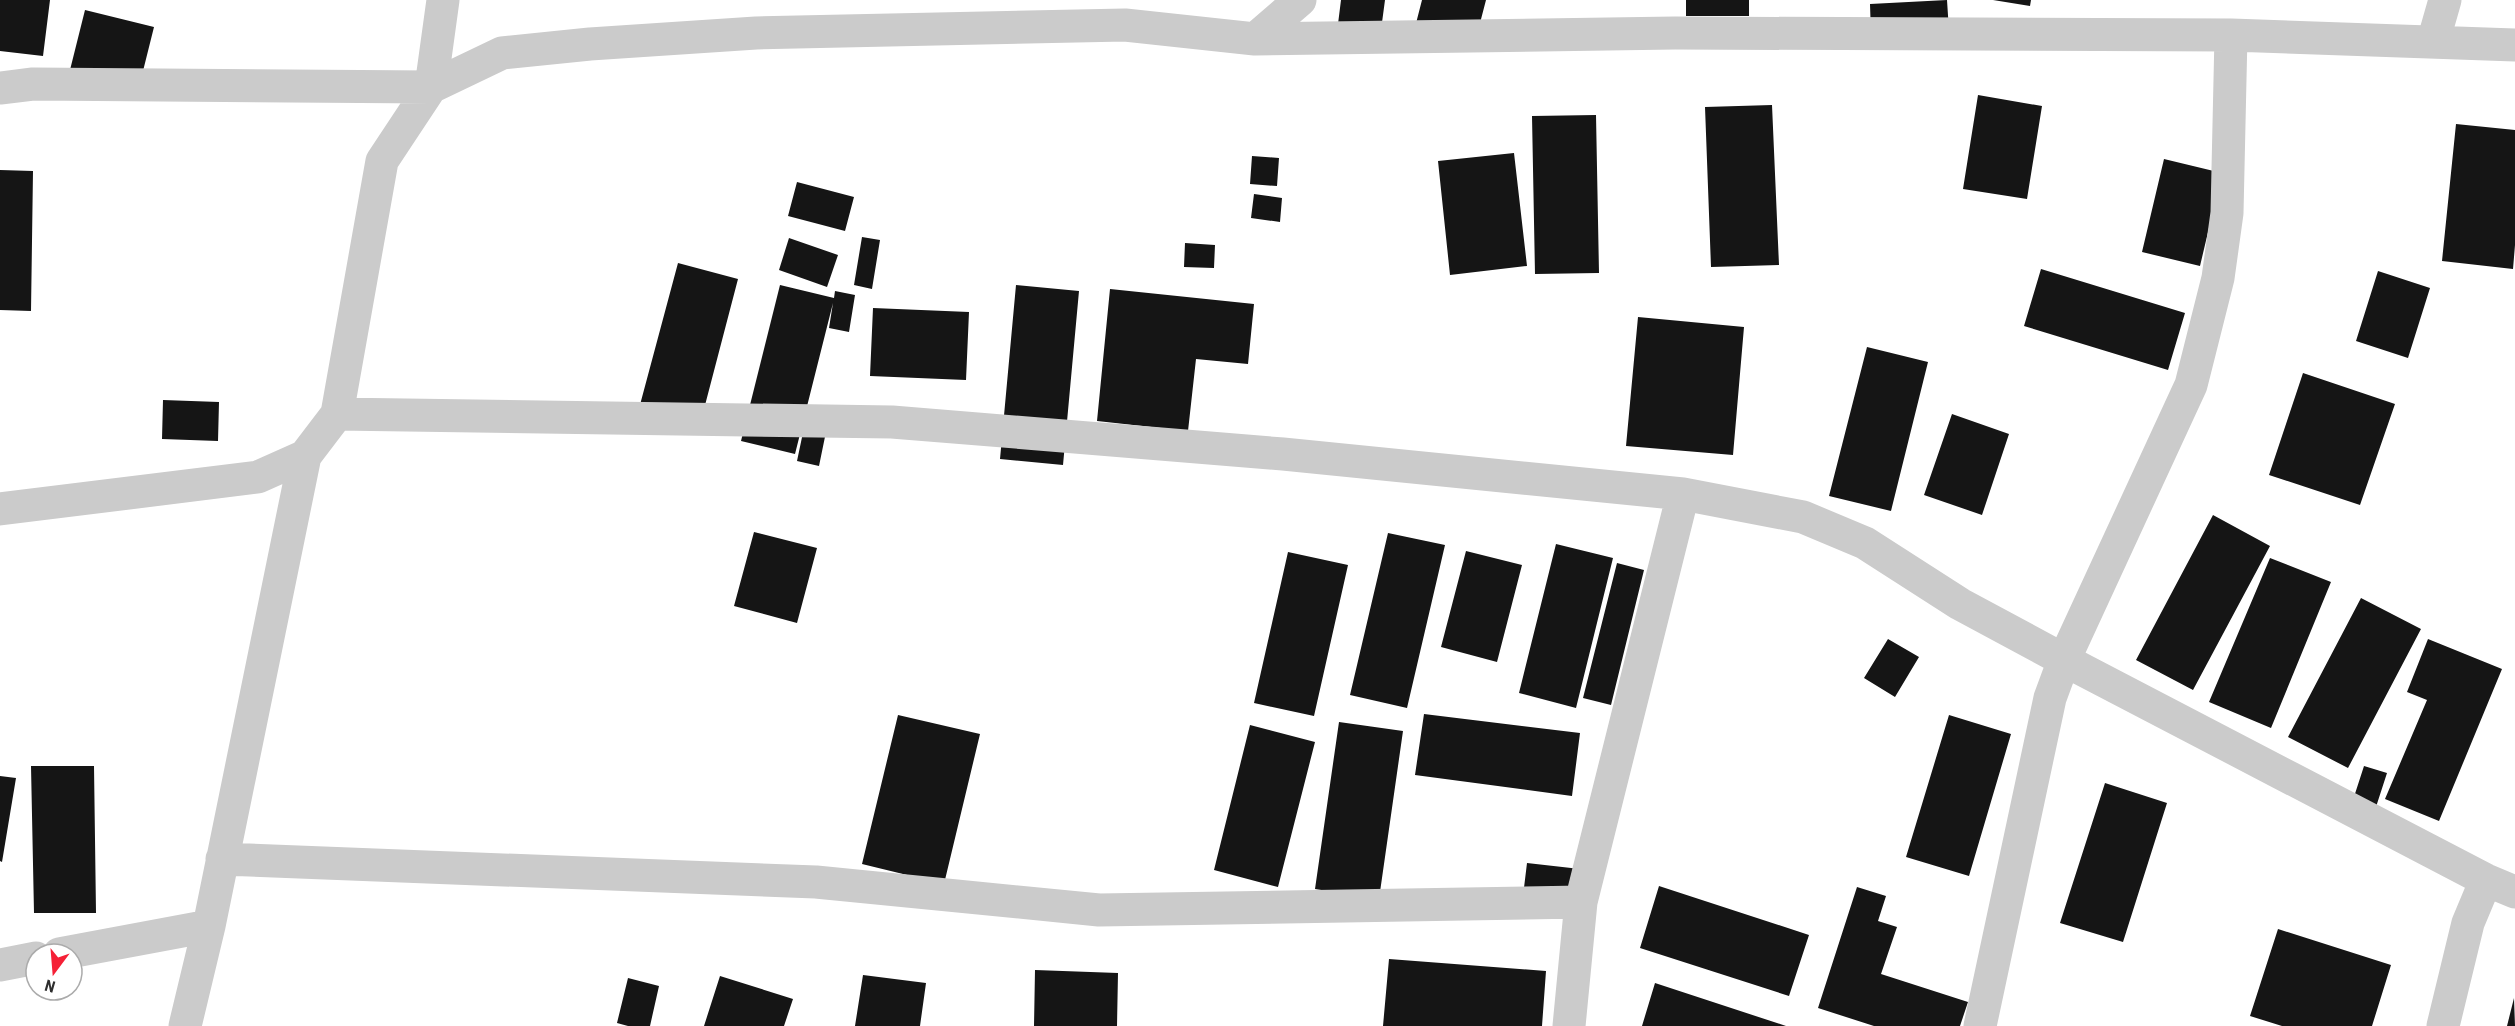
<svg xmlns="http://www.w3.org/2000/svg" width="2515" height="1026" viewBox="0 0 2515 1026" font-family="'Roboto Condensed',sans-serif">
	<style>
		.building { fill: #151515 }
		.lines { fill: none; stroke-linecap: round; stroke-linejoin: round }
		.minor { stroke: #cbcbcb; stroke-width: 33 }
	</style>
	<rect width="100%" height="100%" fill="#fff"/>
	<path class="building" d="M0,0H50L43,56L0,51Z
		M1341,0H1385L1381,30L1338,24Z
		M1422,0H1486L1473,50L1413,35Z
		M1686,0H1749V16H1686Z
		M1947,0L1949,31L1871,35L1870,4Z
		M1993,0H2031L2030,6Z
		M85,10L154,27L138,91L69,74Z
		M1978,95L2042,106L2027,199L1963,189Z
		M1772,105L1779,265L1711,267L1705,107Z
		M1596,115L1599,273L1535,274L1532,116Z
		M2456,124L2515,130V245L2513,269L2442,261Z
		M1514,153L1527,266L1450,275L1438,161Z
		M1252,156L1279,158L1277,186L1250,184Z
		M2164,159L2222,173L2200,266L2142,252Z
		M0,170L33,171L31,311L0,310Z
		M797,182L854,197L845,231L788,216Z
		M1254,194L1282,198L1280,222L1251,218Z
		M862,237L880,240L872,289L854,285Z
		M789,238L838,255L827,287L779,270Z
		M1185,243L1215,245L1214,268L1184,267Z
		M678,263L738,279L698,432L637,416Z
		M2041,269L2185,313L2168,370L2024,326Z
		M2378,271L2430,288L2408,358L2356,341Z
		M780,285L834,298L835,291L855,295L849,332L829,328L833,303L795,454L741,441Z
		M1016,285L1079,291L1063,465L1000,459Z
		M1110,289L1254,304L1248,364L1196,359L1188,431L1097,421Z
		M873,308L969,312L966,380L870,376Z
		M1638,317L1744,327L1733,455L1626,446Z
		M1867,347L1928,362L1891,511L1829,496Z
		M2303,373L2395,404L2360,505L2269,475Z
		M163,400L219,402L218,441L162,439Z
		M1952,414L2009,434L1982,515L1924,495Z
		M805,423L827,427L819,466L797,461Z
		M2213,515L2270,546L2193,690L2136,660Z
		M754,532L817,548L797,623L734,606Z
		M1388,533L1445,545L1407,708L1350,695Z
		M1556,544L1613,558L1576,708L1519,693Z
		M1466,551L1522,565L1497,662L1441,647Z
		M1288,552L1348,565L1314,716L1254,703Z
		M2270,558L2331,582L2271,728L2209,702Z
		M1617,563L1644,570L1611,705L1583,698Z
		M2361,598L2421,629L2348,768L2288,737Z
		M1888,639L1919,657L1895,697L1864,678Z
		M2428,639L2502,669L2439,821L2385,799L2427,700L2407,692Z
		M1424,714L1580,733L1572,796L1415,775Z
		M898,715L980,734L944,884L862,864Z
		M1949,715L2011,734L1969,876L1906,857Z
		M1339,722L1403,731L1379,899L1315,889Z
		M1250,725L1315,742L1278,887L1214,870Z
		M31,766H94L96,913H34Z
		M2364,766L2387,773L2375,810L2352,803Z
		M0,776L16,778L2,862L0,861Z
		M2105,783L2167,803L2123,942L2060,923Z
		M1527,863L1580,869L1578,901L1523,896Z
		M1659,886L1809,935L1789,996L1640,948Z
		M1857,887L1886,896L1878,921L1897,927L1881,974L1968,1002L1960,1026H1874L1818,1008Z
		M2278,929L2391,965L2372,1026H2282L2250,1016Z
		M1389,959L1546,971L1542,1026H1383Z
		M1035,970L1118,973L1117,1026H1034Z
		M863,975L926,983L920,1026H855Z
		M720,976L793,999L784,1026H704Z
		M628,978L659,986L650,1026H628L617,1023Z
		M1655,983L1786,1026H1642Z
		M2514,998L2515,1026H2507Z"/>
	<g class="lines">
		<path class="minor" d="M1255,39L1300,0
			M2433,42L2445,0
			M0,88L33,84L431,87L502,53L590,44L756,33L1125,25L1255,39L1675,33L2231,35L2515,45
			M337,414L382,161L431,87L443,0
			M0,509L258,477L305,456L337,414L892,422L1283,454L1683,494L1803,517L1865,543L1960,604L2064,660L2486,880L2515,892
			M222,859L816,882L1099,910L1581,902
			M59,954L209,926
			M0,965L36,958
			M185,1026L209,926L305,456
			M1569,1026L1581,902L1683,494
			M1980,1026L2050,698L2064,660L2191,385L2218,278L2227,213L2231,35
			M2443,1026L2468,923L2486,880"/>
	</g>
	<g transform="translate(54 972) rotate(196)"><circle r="28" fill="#ffffff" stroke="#ababab" stroke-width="1.5"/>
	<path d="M0-4.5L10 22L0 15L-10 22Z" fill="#f52036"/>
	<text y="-9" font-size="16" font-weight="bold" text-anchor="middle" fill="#2e2e2e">N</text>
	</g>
</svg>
